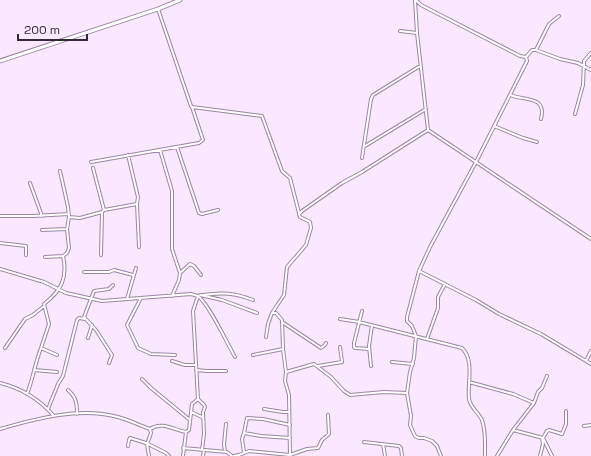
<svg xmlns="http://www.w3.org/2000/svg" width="591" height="456" viewBox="0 0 591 456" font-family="'Space Grotesk',sans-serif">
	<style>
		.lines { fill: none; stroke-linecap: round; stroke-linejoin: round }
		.minor-casing { stroke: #9a86a1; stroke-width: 4 }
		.secondary-casing { stroke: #9a86a1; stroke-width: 5 }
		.minor { stroke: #fff; stroke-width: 2 }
		.secondary { stroke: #fff; stroke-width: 3 }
	</style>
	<rect width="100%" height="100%" fill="#f9e8ff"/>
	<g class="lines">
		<defs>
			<path id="minor" d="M415,0L417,33L428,130L591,239
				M416,0L421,5L520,56L526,57L532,50H536L560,59L578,63L591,70
				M158,9L191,106L192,107L200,108L262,116L282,171L290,178L299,213
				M400,31L417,33
				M536,50L549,24L559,16
				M526,57L527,61L476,162L430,247L419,271L476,300L499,314L541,334L591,364
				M510,95C524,101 547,95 541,119
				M575,114L583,85L584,61L591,53
				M494,126L523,138L537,142
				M365,146L426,109
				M177,147L199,213L202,214L218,210
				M160,150L172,191V249L180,273L179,280L172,296
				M362,158L371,99L373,95L420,66
				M91,162L199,143L203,140L192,107
				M93,168L104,210
				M30,183L42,216
				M137,204L139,247
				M0,216H33L69,214
				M69,217L80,218L102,212L104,210L137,204L138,197L128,155
				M42,230L67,229
				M0,243L26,246V255
				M101,255L102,212
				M45,257L63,256L67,253L69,248L67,229L69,217L68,207L60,171
				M0,269L44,282L66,293L102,301L191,294L198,296L193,311L198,399L204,405L205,407L203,412L204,434L202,450
				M419,271L407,317V321L412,326L416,336L414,358L410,372L407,393L411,416L410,425L415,436L419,438H424L432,441L437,446L441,456
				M84,272H109L114,270L133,275
				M180,273L190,264L194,266L201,275
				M200,295L222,300L257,313
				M203,295C222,292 235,293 253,300
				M198,296C209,304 227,343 235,357
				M141,298L127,325L138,348L151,354L175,355
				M127,299L136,268
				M362,311L354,343V347L355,348L369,349
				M340,319L359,322L462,348C475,361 467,383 469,399C470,407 478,412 482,420C486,432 485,443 485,456
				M282,322L321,348L325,345L326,343
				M266,337L268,324L272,313
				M88,338L92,325
				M427,339L438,308V297L445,284
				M5,348L25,319L33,315L44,306
				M57,355L41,348L49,324L44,304C61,291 68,278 63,256
				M253,355L283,349
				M172,361L185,365H196
				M586,361L591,351
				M392,362L413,364
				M109,363L112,355L96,330L84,317L94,291L109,289L113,285
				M318,366L342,362L340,347
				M371,366L369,346L372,325
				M34,370L57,372
				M196,370L207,371H226
				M286,372L314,364L331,377L344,391L350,395L384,392L407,393
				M142,379L151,388L190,420
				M469,382L513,394L534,403
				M0,383C21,388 39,399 54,416
				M68,390C76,397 77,403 77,414
				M27,394C33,379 35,363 41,348
				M48,409L58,384L63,376L77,320L79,318L85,319
				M264,409L283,412H288
				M191,412L202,417
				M584,426L591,425
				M0,429C38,418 79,407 118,417C129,420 139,425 150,429C162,421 174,430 186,432
				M513,430L543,438L547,431L549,430L562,434L566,424V411
				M244,433L247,418L263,419L290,425
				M543,438L552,456
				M364,442L399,446L401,448L402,456
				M383,444L385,456
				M128,446L129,440L130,438L146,443L166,453L169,456
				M183,448L227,452L232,456
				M225,452L224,444L226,424
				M244,452L242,439L244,433L261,436L290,438
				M149,456L147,444L151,433L150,429
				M183,456L186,432L189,430L192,404L198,399
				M203,456L204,450
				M234,456L239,455L249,451L290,455L307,449L318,448L322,440L329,434L328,415
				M290,456L289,395L285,381L286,372L283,349L282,320L276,313H272L284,295L287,267L306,245L311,228L310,222L300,217L299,214L302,211L342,183L362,172L428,130
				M497,456L513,430L534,403L538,392L542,388L547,376
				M540,456L543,444L542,438"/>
			<path id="secondary" d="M0,61L158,9L180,0"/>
		</defs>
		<use href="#minor" class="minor-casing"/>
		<use href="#secondary" class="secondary-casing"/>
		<use href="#minor" class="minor"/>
		<use href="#secondary" class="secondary"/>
	</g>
	<path d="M18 34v6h69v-6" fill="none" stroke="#312934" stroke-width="2"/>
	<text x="24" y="34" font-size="12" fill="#312934" stroke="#f9e8ff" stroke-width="3" paint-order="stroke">200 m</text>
</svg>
